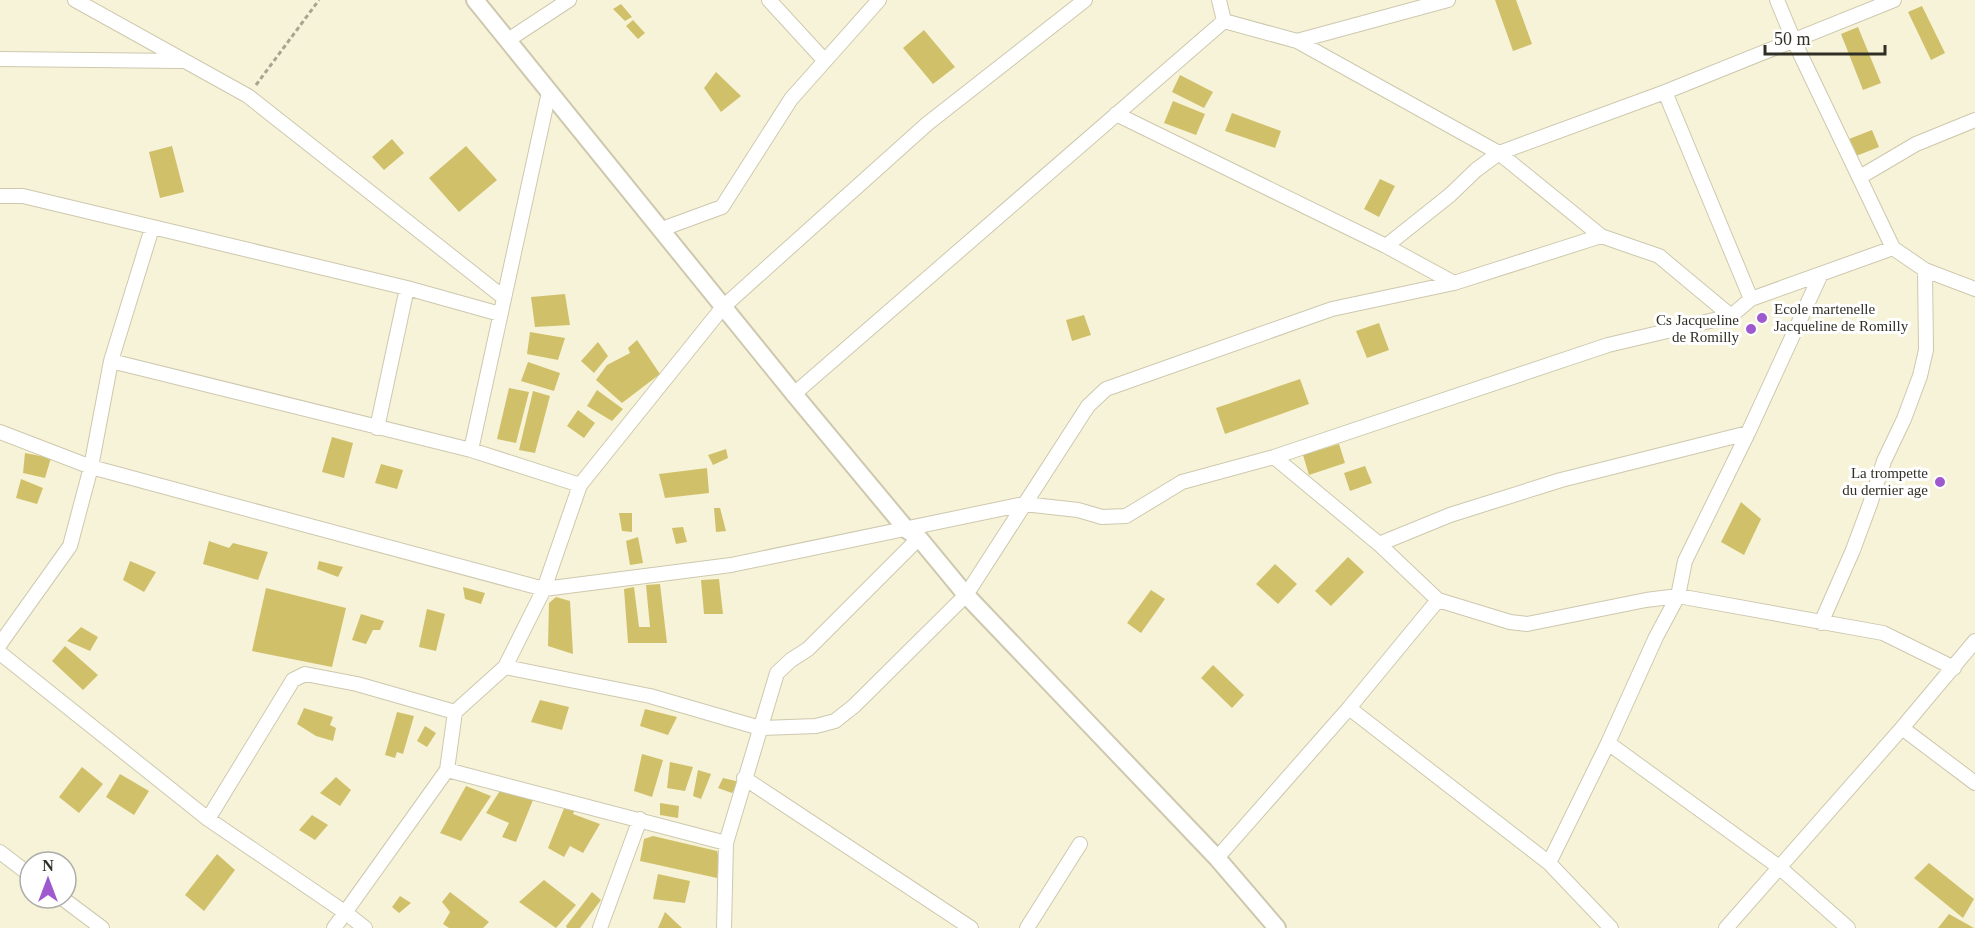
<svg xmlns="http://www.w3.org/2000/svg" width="1975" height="928" viewBox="0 0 1975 928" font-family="'Times New Roman',serif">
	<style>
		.building { fill: #d0c06a }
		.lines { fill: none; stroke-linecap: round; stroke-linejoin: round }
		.minor-casing { stroke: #cdc8ae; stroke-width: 16 }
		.tertiary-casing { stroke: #cdc8ae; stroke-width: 20 }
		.path { stroke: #a8a490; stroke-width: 3; stroke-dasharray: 4.5 3; stroke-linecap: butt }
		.minor { stroke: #fff; stroke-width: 14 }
		.tertiary { stroke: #fff; stroke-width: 16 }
		.poi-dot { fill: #9e59ce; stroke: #fff; stroke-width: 2 }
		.labels { text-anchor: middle; stroke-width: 6; stroke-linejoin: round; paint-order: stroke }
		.poi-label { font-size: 15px; fill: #312f25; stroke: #fff; text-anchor: end }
	</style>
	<rect width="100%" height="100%" fill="#f7f3d8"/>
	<path class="building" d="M1495,0H1516L1532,44L1513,51Z
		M621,4L632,17L625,21L613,9Z
		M1922,6L1945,53L1931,60L1908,12Z
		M633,20L645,33L638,39L626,26Z
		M1858,27L1881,83L1863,90L1841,34Z
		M924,30L955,67L933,84L903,48Z
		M716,72L741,96L721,112L704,88Z
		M1180,75L1213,92L1204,108L1172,92Z
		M1173,101L1205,114L1196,135L1164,123Z
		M1232,113L1281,131L1275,148L1225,131Z
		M1872,130L1879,147L1856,156L1849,139Z
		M392,139L404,153L384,170L372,157Z
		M172,146L184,192L160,198L149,152Z
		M466,146L497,180L459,212L429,178Z
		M1380,179L1395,186L1379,217L1364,209Z
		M565,294L570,325L535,327L531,297Z
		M1084,315L1091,335L1072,341L1066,320Z
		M1379,323L1389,350L1367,358L1356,331Z
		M530,332L565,338L558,360L527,354Z
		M637,340L660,374L622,403L596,380L607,365L630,353L628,348Z
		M598,342L608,356L594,373L581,361Z
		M528,362L560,373L554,391L521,381Z
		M1300,379L1309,404L1225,434L1216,408Z
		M509,388L529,392L516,443L497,439Z
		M597,390L623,409L612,421L587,406Z
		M533,391L550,396L535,453L519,450Z
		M578,410L595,423L584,438L567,426Z
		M332,437L353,443L344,478L322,472Z
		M1339,444L1345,463L1309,475L1303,455Z
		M726,449L728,458L713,465L708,455Z
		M25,453L51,458L45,478L23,473Z
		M381,464L403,470L397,489L375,483Z
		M1365,466L1372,483L1350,491L1344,473Z
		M707,468L709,493L665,498L659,474Z
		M21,479L43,488L37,504L16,498Z
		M1741,502L1761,519L1744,555L1721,542Z
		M714,508H720L726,531L716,532Z
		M619,513H632V532L622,531Z
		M683,527L687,542L676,544L672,528Z
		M638,537L643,563L630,565L626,541Z
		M209,541L229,548L233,543L268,552L258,580L203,564Z
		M1348,557L1364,572L1331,606L1315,591Z
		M130,561L156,572L144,592L123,580Z
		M319,561L343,567L338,577L317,569Z
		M1275,564L1297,584L1278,604L1256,584Z
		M719,579L723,614H704L701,580Z
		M660,584L667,643H628L624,589L634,587L639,627H650L646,585Z
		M463,587L485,593L481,604L465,599Z
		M266,588L346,608L332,667L252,651Z
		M1151,590L1165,599L1141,633L1127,623Z
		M556,597L570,601L573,654L548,646L549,603Z
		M427,609L445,614L436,651L419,647Z
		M361,614L384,621L380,630H373L366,644L352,640Z
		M81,627L98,637L90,651L67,641Z
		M65,646L98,675L83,690L52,661Z
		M1213,665L1244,695L1232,708L1201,678Z
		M540,700L569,707L562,730L531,722Z
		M304,708L333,717L330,725L336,728L333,741L316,736L297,724Z
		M645,709L677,717L668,735L640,726Z
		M397,712L414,716L403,754L397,752L395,758L385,755Z
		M425,726L436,733L427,747L417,741Z
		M642,754L663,760L652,797L634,791Z
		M670,762L693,767L685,791L667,788Z
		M82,767L103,784L79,813L59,797Z
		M698,770L711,774L701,799L693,796Z
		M120,774L149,791L134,815L106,797Z
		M336,777L351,790L340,806L320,793Z
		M723,778L740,782L732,793L718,788Z
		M466,786L491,796L461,841L440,833Z
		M501,789L533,800L516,842L502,837L509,823L486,813Z
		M660,803L679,806L678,818L660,815Z
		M565,806L575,809L573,814L600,824L583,853L570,846L564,857L548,848Z
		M312,815L328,825L315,840L299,830Z
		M653,836L717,851L720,860L717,878L640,861L644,839Z
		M217,854L235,870L204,911L185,895Z
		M1929,863L1974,899L1963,918L1914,878Z
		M658,874L690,881L685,903L653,899Z
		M544,880L576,905L556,928L519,902Z
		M450,892L489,922L483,928H449L443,924L450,912L442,902Z
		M592,892L601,900L580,928H567L566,926Z
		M400,896L411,903L399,913L392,907Z
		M665,912L682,928H658Z
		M1949,914L1974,928H1938Z"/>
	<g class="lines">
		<defs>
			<path id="minor" d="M75,0L248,96L503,297
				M769,0L825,61
				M1219,0L1224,21
				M1777,0L1794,41L1893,248L1925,270L1975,289
				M1224,21L1297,41L1499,153L1601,236L1659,256L1731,316
				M508,40L569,0
				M1297,41L1448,0
				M0,59L181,61
				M1665,92L1751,299
				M1116,114L1386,246L1454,283
				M1860,177L1916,144L1975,120
				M0,196H23L407,288L500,314
				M662,229L722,207L791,99L879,0
				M1386,246L1450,195L1476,170L1499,153L1665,92L1894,0
				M111,361L471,450L580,485
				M794,394L1224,21
				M377,428L407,288
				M0,432L91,467L544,589L731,565L1024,504L1078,510L1102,517L1126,516L1182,482L1274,457L1608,345L1731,316L1751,299L1893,248
				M471,450L549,92
				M1274,457L1379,544L1438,600L1510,622L1527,624L1646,600L1678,596L1883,633L1954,668
				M1379,544L1450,515L1561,480L1748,433
				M1821,623L1853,550L1870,504L1884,461L1904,419L1920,376L1926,350L1925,270
				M0,644L70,546L91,467L111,361L152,228
				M0,653L208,819L346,913L365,928
				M505,667L650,696L760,728L816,726L835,721L854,706L966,595L1088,406L1106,389L1332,309L1454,283L1601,236
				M1349,708L1549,863L1611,928
				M1902,728L1975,783
				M1608,743L1779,867L1848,928
				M447,770L726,843
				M744,778L971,928
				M208,819L293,680L305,674L357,684L455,712
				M0,852L30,875
				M1217,858L1349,708L1438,600
				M1549,863L1608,743L1656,637L1678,596L1685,561L1748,433L1821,274
				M62,898L102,928
				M334,928L447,770L455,712L505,667L544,589L580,485L723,307L927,124L1085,0
				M600,928L640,819
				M724,928L726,843L777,673L791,660L808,649L919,538
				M1027,928L1080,844
				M1726,928L1902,728L1975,641"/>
			<path id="tertiary" d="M475,0L794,394L907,530L919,538L966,595L1217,858L1277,928"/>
		</defs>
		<use href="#minor" class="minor-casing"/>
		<use href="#tertiary" class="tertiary-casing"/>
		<path class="path" d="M256,85L319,0"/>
		<use href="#minor" class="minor"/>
		<use href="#tertiary" class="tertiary"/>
	</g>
	<g class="poi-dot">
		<circle cx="1762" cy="318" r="6"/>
		<circle cx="1751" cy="329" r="6"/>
		<circle cx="1940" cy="482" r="6"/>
	</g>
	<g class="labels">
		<g class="poi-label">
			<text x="1774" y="314" text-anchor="start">Ecole martenelle<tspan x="1774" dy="17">Jacqueline de Romilly</tspan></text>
			<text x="1739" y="325">Cs Jacqueline<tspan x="1739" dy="17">de Romilly</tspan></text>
			<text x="1928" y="478">La trompette<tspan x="1928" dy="17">du dernier age</tspan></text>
		</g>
	</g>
	<g transform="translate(48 880)"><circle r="28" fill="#ffffff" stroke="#adaca8" stroke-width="1.5"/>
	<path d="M0-4.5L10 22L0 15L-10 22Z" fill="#9e59ce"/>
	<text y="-9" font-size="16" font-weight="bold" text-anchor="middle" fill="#312f25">N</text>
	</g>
	<path d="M1765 45v9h120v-9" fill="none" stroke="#312f25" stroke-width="3"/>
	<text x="1774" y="45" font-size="18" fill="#312f25" stroke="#ffffff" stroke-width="4.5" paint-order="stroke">50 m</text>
</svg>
